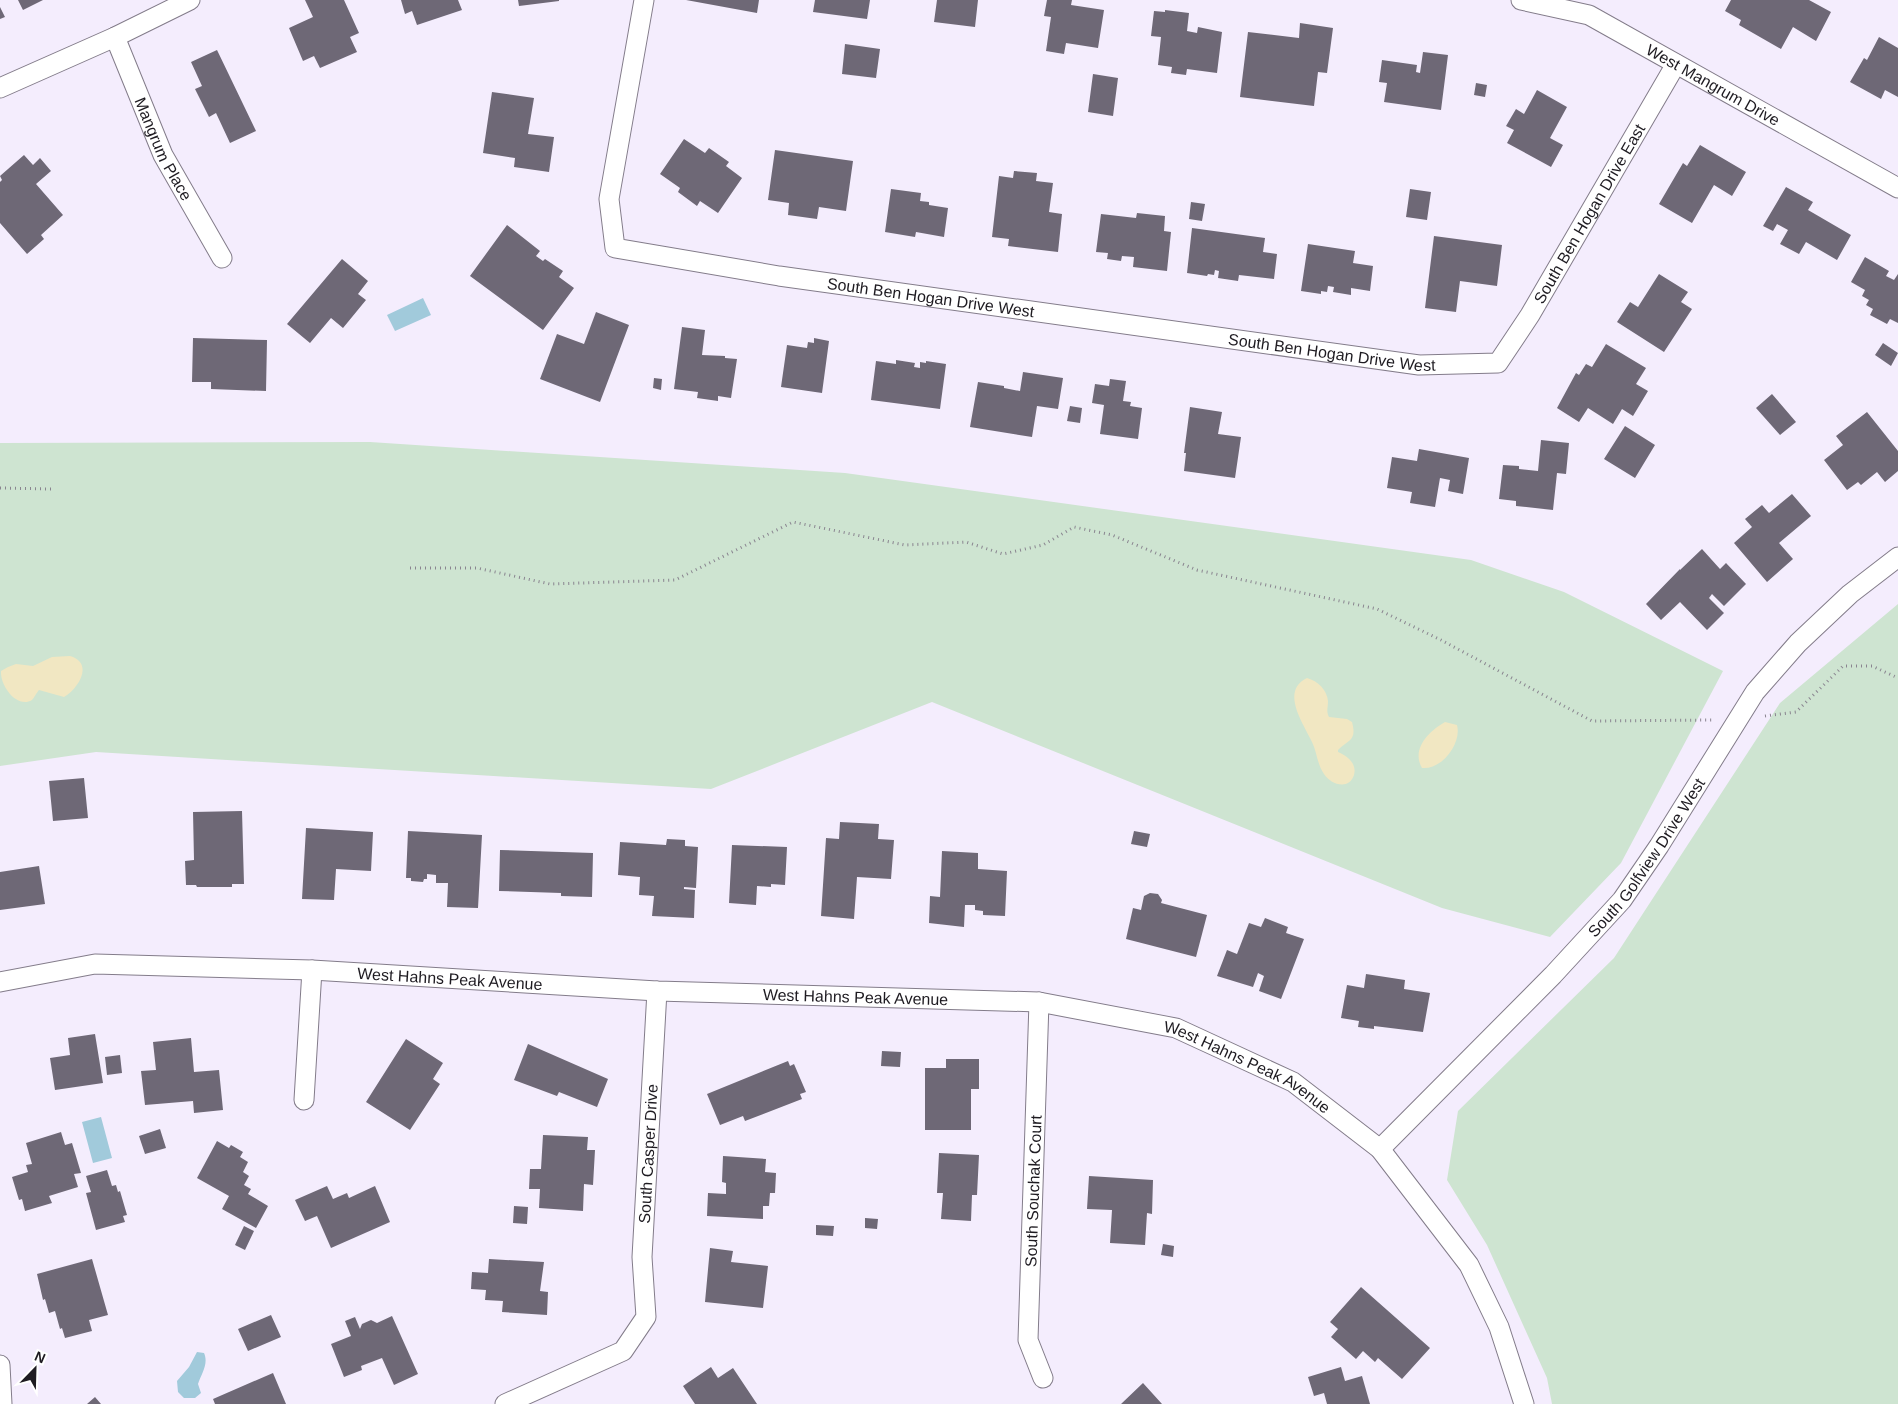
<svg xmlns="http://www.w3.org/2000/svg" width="1898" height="1404" viewBox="0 0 1898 1404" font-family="Helvetica,sans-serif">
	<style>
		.green { fill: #cee4d1 }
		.sand { fill: #f1e7c2 }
		.water { fill: #a1cadb }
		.building { fill: #6e6876 }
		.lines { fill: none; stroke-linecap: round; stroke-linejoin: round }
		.street-casing { stroke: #837c8a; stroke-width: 21 }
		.path { stroke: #89848f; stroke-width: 3; stroke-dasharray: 1 4; stroke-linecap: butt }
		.street { stroke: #fff; stroke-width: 19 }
		.labels { text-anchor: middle; stroke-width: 5; stroke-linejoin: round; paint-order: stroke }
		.street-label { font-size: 16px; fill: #1e1b21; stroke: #fff }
	</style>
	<rect width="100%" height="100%" fill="#f4edfd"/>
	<path class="green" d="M370,442L845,473L1471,560L1564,592L1723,671L1621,863L1550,937L1442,908L932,702L711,789L96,752L0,766V443Z
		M1898,604V1404H1552L1547,1378L1487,1245L1447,1180L1458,1111L1614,958L1780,703Z"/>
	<path class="sand" d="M70,656C94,663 79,688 64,697L39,690C37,692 34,698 32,700C17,709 0,686 1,671L8,667L16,664L33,666L52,657Z
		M1307,678C1318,681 1327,690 1328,701C1328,708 1326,711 1329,717L1347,719L1352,722C1357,741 1349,739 1338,750V752C1348,756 1357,764 1354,775C1349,791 1330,784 1324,774C1317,764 1317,752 1312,742C1303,723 1280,691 1307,678Z
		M1445,722L1457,725C1462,743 1442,770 1422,768C1411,749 1429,731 1445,722Z"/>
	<path class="water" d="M423,298L431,315L395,331L387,315Z
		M101,1117L112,1158L93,1163L82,1122Z
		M197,1352L204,1353C209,1364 201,1374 198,1384L201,1393L195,1398H184L178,1392L177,1381L189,1367Z"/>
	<path class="building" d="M18,0H43L23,10Z
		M305,0H344L359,33L350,37L357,52L320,68L314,56L303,61L289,28L313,17Z
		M401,0H458L462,10L417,25L412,11L405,14Z
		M518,0H559V1L519,6Z
		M686,0H759L757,13Z
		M815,0H870L867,19L813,12Z
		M937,0H978L975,27L934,22Z
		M1047,0H1072L1071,5L1104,10L1098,48L1066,43L1064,54L1046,51L1051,17L1044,16Z
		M1731,0H1809L1831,12L1816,41L1793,27L1781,49L1739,25L1741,20L1725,11Z
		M0,7L5,17L0,19Z
		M1165,10L1189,13L1187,31L1197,33L1198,27L1222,32L1217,73L1187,69L1186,75L1171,73L1172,67L1158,65L1161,37L1151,36L1154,11L1165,12Z
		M1300,23L1333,28L1327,73L1318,72L1314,106L1240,97L1248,32L1299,38Z
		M1879,37L1898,48V97L1885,90L1881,99L1850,82L1864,58L1867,60Z
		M845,44L880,49L876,78L842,74Z
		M217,50L256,131L230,143L216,113L209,117L195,89L202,86L191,62Z
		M1423,52L1448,55L1441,110L1384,102L1387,83L1379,82L1382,60L1417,65L1416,72L1420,73Z
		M1093,74L1118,78L1113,116L1088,112Z
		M1476,83L1487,85L1485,97L1474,95Z
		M1537,90L1567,107L1550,138L1563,145L1551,167L1507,143L1514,130L1506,126L1516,109L1524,114Z
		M492,92L534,98L528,134L554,137L549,172L514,167L515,158L483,153Z
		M684,139L705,153L709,148L729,162L726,166L742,178L718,213L700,201L697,206L678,192L680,188L660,174Z
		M1700,145L1746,172L1732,196L1714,185L1692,223L1659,204L1683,163L1687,166Z
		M775,150L853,161L846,211L819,207L817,219L788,215L789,203L768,200Z
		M24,155L33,165L40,158L51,171L36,184L63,215L41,235L44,239L27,254L0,223V182L2,180L0,176Z
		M1014,171L1037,173L1036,181L1053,183L1049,212L1062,214L1058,252L1008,246L1009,239L992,237L999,176L1013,178Z
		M1786,187L1813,202L1808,210L1851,235L1837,260L1806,242L1799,254L1780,244L1788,230L1777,224L1773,231L1763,226Z
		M891,189L921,193L920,201L929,202V205L948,208L944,237L916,232L915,237L885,232Z
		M1410,189L1431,192L1427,220L1406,217Z
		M1191,202L1205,204L1202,221L1189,219Z
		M1137,213L1165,216L1164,231L1171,232L1167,271L1133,267L1134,257L1122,256L1121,261L1107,259L1108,253L1096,252L1101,214L1136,218Z
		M507,225L540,251L536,256L543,261L545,259L563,271L559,277L574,288L543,330L470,276Z
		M1192,228L1265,238L1263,252L1277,254L1274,279L1239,275L1238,281L1218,278L1219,271L1215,270L1214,275L1208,274L1207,276L1187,273Z
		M1434,236L1502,245L1497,286L1460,281L1456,312L1425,308Z
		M1308,244L1355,251L1353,263L1373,266L1370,291L1351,288V295L1333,292L1334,287L1328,286L1327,292L1321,291V294L1301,291Z
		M1865,257L1889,271L1886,276L1894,280L1898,274V323L1890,319L1887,324L1870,315L1873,309L1866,305L1869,300L1862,296L1865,290L1851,282Z
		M342,259L368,281L358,294L366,300L343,328L331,318L310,343L287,324Z
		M1659,274L1688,292L1681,302L1692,309L1664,352L1617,322L1630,302L1638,307Z
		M596,312L629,325L600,402L540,379L557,334L584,344Z
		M682,327L705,330L702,355L725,356V358L737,359L731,398L718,396V401L697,398L698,392L674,389Z
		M193,338L267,340L266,391L211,389V382H192Z
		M814,338L829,341L822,393L781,387L787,345L807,348L808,342L814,343Z
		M1883,343L1898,353L1891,366L1875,355Z
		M1606,344L1646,368L1636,384L1648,391L1633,416L1622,409L1613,424L1588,408L1579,422L1557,408L1576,373L1579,375L1586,364L1592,367Z
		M896,360L915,363L914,367L920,368V362L926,363V361L946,364L940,409L871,400L876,361L896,364Z
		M1023,372L1063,378L1058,409L1037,406L1032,437L970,427L978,382L1004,386V388L1020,391Z
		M654,378L662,379L661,390L653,388Z
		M1110,379L1126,381L1123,401L1131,402L1130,406L1142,408L1138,439L1100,434L1104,405L1092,403L1095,384L1109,386Z
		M1772,394L1796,422L1780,435L1756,408Z
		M1070,406L1082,408L1080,423L1067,421Z
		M1190,407L1222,412L1218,434L1241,437L1235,478L1184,471L1186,453H1184Z
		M1867,412L1898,451V471L1885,482L1877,472L1861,485L1858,482L1847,490L1824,460L1843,445L1836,436Z
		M1625,426L1655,445L1635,478L1604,459Z
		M1541,440L1569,443L1566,474L1557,473L1553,510L1516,506V501L1499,499L1503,465L1519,466V469L1538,471Z
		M1419,449L1469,458L1463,494L1448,491L1450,480L1440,478L1435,507L1410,503L1412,492L1387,488L1392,457L1417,461Z
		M1792,494L1811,516L1779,543L1793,559L1767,582L1734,543L1752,527L1745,519L1762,505L1769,513Z
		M1702,549L1720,569L1726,563L1746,584L1724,606L1712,594L1709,598L1724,613L1707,630L1680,602L1661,620L1646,604L1680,569V570Z
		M84,778L88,818L53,821L49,781Z
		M242,811L244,884H232V887H197L196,885H186L185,861L194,860L193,812Z
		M840,822L879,824L878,839L894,840L891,879L857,877L854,919L821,916L826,838L839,839Z
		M306,828L373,832L371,871L336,869L334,900L302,899Z
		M408,831L482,835L478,908L447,907L448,883H436V875L427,874V879H424L423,882L411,881V878H406Z
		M1134,831L1150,834L1147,847L1131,844Z
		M667,839L685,840V846L698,847L696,888L684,887V889L695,890L694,918L652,916L654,896L639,895L640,877L618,875L620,842L666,845Z
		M732,845L787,847L785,885L771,884V887L757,886L756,905L729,903Z
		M500,850L593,853L592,897L561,896V893L499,891Z
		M942,851L978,853V869L1007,871L1005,916L983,915V911L975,910V905H965L964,927L929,923L930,896L940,897Z
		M39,866L45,904L0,910V872Z
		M1150,893L1158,894L1162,900L1161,903L1207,915L1196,957L1126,939L1133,908L1141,910L1144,896Z
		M1265,918L1288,927L1286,933L1304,939L1281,999L1259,991L1264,976L1258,973L1253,987L1217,976L1227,950L1237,954L1249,923L1261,927Z
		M1366,974L1405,980L1404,989L1430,993L1423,1032L1374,1026V1029L1358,1027L1359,1021L1341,1018L1347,985L1364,988Z
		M95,1034L103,1083L55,1090L50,1058L70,1055L68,1038Z
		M191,1038L194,1072L219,1070L223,1110L194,1113L193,1101L145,1105L141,1071L156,1070L153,1042Z
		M406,1039L443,1063L433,1079L440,1084L410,1130L366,1102Z
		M528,1044L608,1079L597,1107L559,1092L557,1096L514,1080Z
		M882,1051L901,1052L900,1067L881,1066Z
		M120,1055L122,1073L107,1075L105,1057Z
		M946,1059H979V1089H971V1130H925V1068H946Z
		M788,1061L790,1066L794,1064L806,1092L800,1094L802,1099L745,1121L743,1116L720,1125L707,1094Z
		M160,1129L166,1148L145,1154L139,1136Z
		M61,1132L65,1145L72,1143L81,1173L74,1174L78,1187L49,1196L52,1203L25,1211L22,1199L19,1200L12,1177L28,1172L26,1165L32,1164L26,1143Z
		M543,1135L588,1137L587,1150H595L593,1185L584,1184L583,1211L539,1208L540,1189H529L530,1169H541Z
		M217,1141L229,1148L231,1145L243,1152L240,1157L248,1162L243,1172L249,1176L244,1185L251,1189L248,1194L268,1206L256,1228L222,1209L229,1196L197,1178Z
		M939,1153L979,1155L977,1195H972L971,1221L941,1219L943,1193H937Z
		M723,1156L766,1159L765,1172L776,1173L775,1193H770L769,1206H763V1219L707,1216L708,1193L726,1194V1183L722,1182Z
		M107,1170L112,1186L116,1185L118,1192L120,1191L127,1215L123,1216L125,1222L96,1230L86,1193L91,1192L86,1176Z
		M1089,1176L1153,1180L1152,1214L1147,1213L1145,1245L1110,1243L1112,1210L1087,1209Z
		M327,1186L333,1199L347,1193L349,1198L375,1186L390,1222L331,1248L317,1216L305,1221L295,1200Z
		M514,1206L528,1207L527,1224L513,1223Z
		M865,1218L878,1219L877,1229L865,1228Z
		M816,1225L834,1226L833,1236L816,1235Z
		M244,1226L254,1231L245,1250L235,1245Z
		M1163,1244L1174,1246L1173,1257L1161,1255Z
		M710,1248L733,1251L731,1262L768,1266L763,1308L705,1302Z
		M92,1259L108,1315L89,1320L92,1331L65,1338L62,1328L60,1329L55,1311L49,1313L45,1299L43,1300L37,1274Z
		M489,1259L544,1262L540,1291L548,1292L547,1315L502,1312L503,1301L485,1300L486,1290L471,1289L472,1272L488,1273Z
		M1361,1287L1430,1348L1402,1379L1378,1358L1375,1362L1363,1351L1356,1359L1331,1337L1338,1329L1330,1322Z
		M271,1315L281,1337L248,1351L238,1329Z
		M392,1316L418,1374L394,1385L382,1358L361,1366L362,1370L344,1377L331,1344L351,1336L345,1321L355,1317L360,1329L362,1324L371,1320L377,1323Z
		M711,1367L718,1378L733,1368L757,1404H695L683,1386Z
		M1341,1367L1345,1381L1362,1376L1370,1404H1327L1324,1393L1314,1396L1308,1377Z
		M273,1373L286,1404H215L213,1399Z
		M1143,1383L1162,1404H1121Z
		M95,1397L101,1404H87Z"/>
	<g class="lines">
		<defs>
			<g id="street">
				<path id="s1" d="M644,0L609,199L615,248L779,276L1419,365L1498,363L1530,315L1676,64"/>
				<path id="s2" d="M1521,0L1589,15L1898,188"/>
				<path id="s3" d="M115,37L163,155L222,258"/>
				<path d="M0,88L115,37L190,0"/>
				<path id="s4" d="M0,982L95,964L312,970L657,991L1039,1002L1176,1028L1293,1082L1380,1149L1469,1265L1499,1327L1524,1404"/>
				<path d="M1039,1002L1028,1340L1043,1378"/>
				<path d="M304,1100L312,970"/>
				<path id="s5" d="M1380,1149L1553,975L1622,900L1659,846L1755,692L1798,643L1850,594L1898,557"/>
				<path d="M0,1365L2,1404"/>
				<path id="s6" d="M505,1404L623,1351L646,1317L642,1257L657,991"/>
			</g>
		</defs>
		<use href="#street" class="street-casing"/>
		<path class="path" d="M0,488L51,489
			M410,568H477L550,584L675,580L793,522L905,545L966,542L1003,554L1043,545L1074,527L1112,535L1197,570L1377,609L1441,640L1592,721L1714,720
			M1765,716L1796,712L1843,666H1872L1898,678"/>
		<use href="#street" class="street"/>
	</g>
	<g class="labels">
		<g class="street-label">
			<text dy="6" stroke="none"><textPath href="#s2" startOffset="212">West Mangrum Drive</textPath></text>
			<text dy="6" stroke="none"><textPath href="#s3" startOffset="122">Mangrum Place</textPath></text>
			<text dy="6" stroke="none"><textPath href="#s1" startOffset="1318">South Ben Hogan Drive East</textPath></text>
			<text dy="6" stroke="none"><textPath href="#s1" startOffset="571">South Ben Hogan Drive West</textPath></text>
			<text dy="6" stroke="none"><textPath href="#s1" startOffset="976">South Ben Hogan Drive West</textPath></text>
			<text dy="6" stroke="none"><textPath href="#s5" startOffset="396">South Golfview Drive West</textPath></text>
			<text dy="6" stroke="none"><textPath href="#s4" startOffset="452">West Hahns Peak Avenue</textPath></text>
			<text dy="6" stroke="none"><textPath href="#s4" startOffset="858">West Hahns Peak Avenue</textPath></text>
			<text dy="6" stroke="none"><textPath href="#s4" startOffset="1262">West Hahns Peak Avenue</textPath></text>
			<text dy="6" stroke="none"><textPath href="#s6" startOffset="334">South Casper Drive</textPath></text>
			<text transform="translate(1033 1191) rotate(-88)" y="6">South Souchak Court</text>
		</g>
	</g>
	<g transform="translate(35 1369) rotate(23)" stroke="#ffffff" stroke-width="4" paint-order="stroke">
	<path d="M0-4L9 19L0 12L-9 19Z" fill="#1e1b21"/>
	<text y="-8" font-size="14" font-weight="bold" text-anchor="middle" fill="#1e1b21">N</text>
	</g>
</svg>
